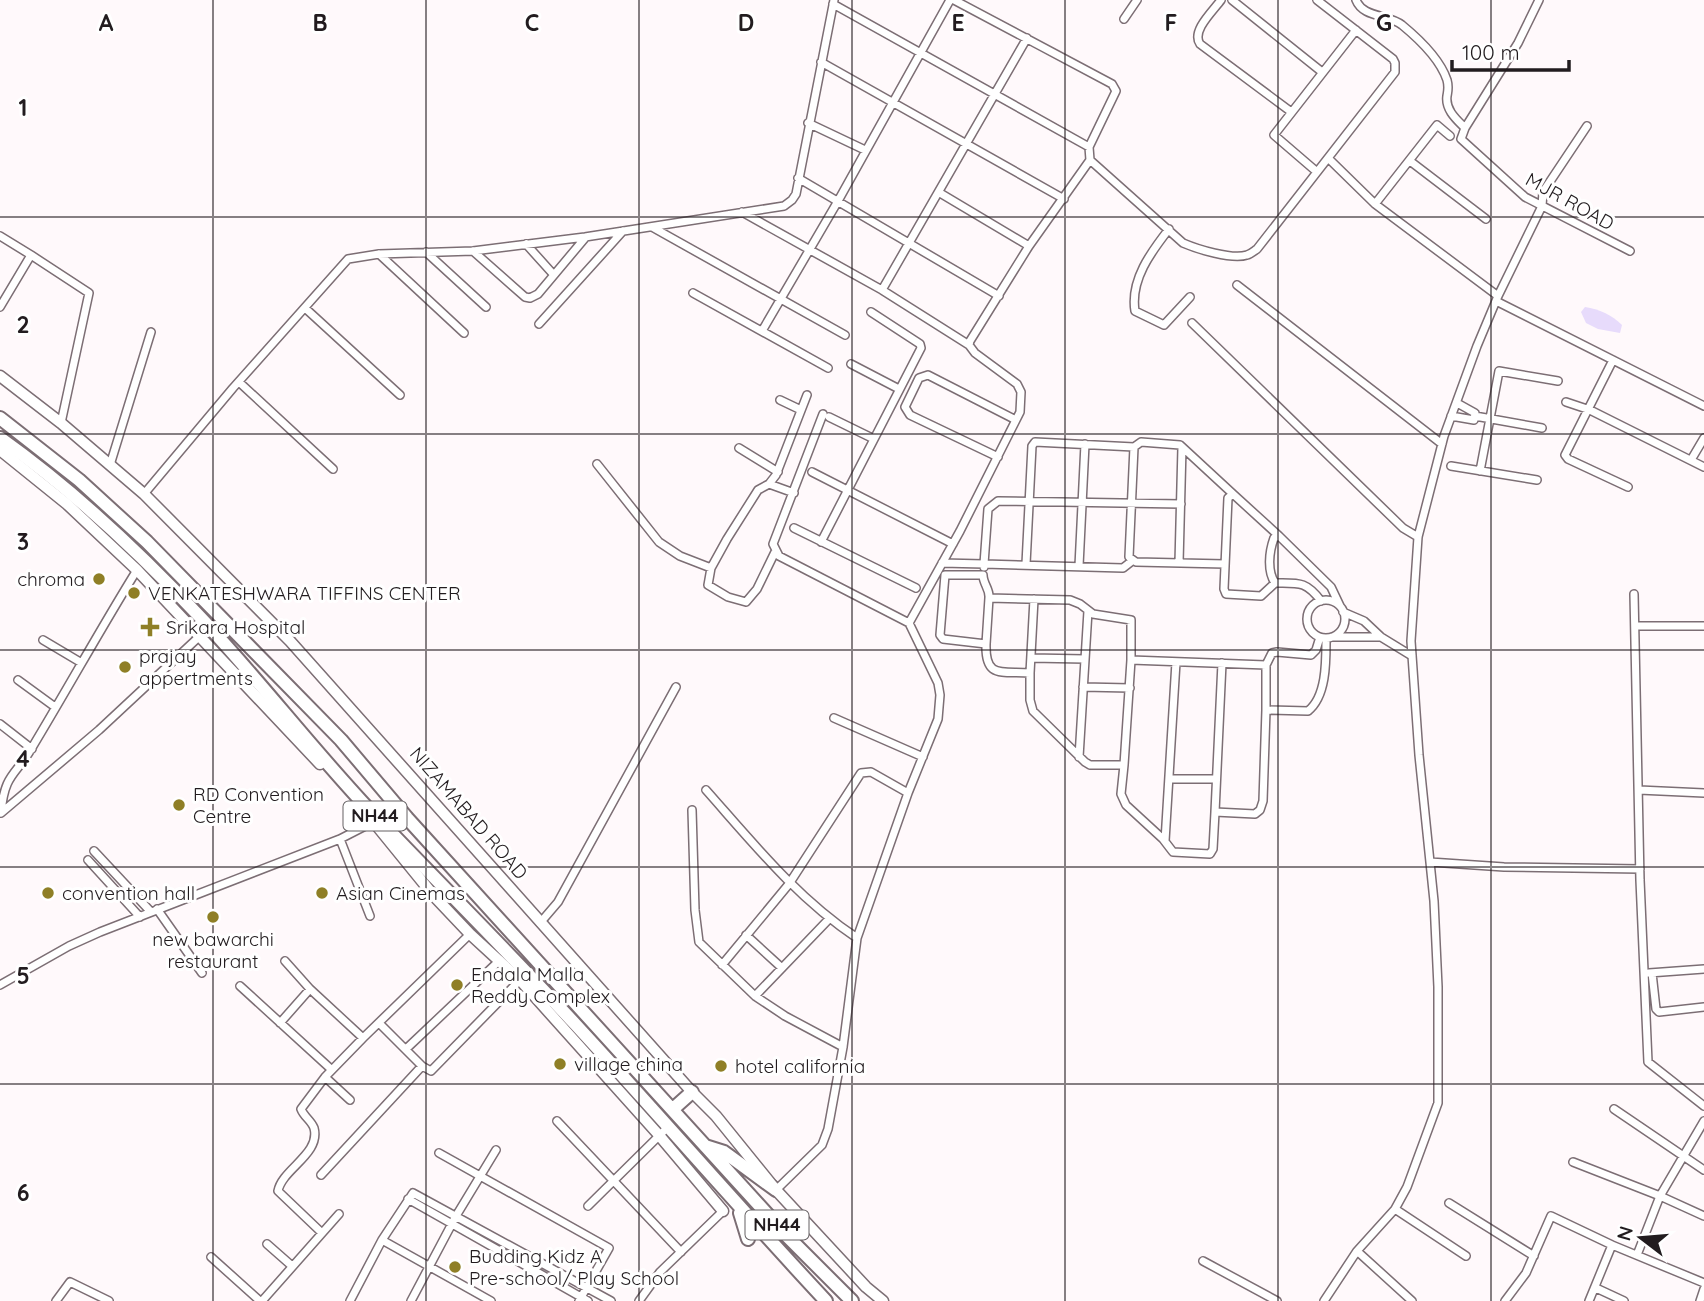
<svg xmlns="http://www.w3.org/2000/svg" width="1704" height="1301" viewBox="0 0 1704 1301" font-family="Quicksand,sans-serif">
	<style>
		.water { fill: #e7dbfb }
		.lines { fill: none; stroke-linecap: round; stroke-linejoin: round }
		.street-casing { stroke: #7c6e74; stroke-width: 10 }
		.secondary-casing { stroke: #7c6e74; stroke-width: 13 }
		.highway-casing { stroke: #7c6e74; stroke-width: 16 }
		.street { stroke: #fff; stroke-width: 7 }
		.secondary { stroke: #fff; stroke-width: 10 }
		.highway { stroke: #fff; stroke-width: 12 }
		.grid { fill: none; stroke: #221c1f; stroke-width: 2; stroke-opacity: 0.55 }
		.poi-dot { fill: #8f7f26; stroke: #fff; stroke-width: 2.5 }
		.labels { text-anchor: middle; stroke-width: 6; stroke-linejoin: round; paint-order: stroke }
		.shield { fill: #fff; stroke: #646062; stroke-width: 2 }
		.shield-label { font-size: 18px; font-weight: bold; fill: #221c1f }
		.street-label { font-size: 19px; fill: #221c1f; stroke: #fff }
		.poi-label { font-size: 19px; fill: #221c1f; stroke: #fff; text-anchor: start }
		.grid-label { font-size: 23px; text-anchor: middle; font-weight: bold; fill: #221c1f; stroke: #fff; stroke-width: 6; stroke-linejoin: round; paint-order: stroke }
	</style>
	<rect width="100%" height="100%" fill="#fff9fb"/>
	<path class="water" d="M1585,307C1599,309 1612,315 1622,325L1620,333L1598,329L1586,323L1581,312Z"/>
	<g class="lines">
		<defs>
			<path id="street" d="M1221,0C1213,11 1191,31 1200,44L1290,111
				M1232,0L1322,72
				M1356,0C1363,18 1388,14 1402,25C1419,39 1440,59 1447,80C1449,87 1448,90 1447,96C1445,110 1457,120 1465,128
				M1539,0L1518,43L1465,128L1461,139L1525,197L1630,251
				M833,4L1089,147
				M1124,19L1137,0
				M821,62L1064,199
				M808,123L865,150
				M1328,158L1375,204L1498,296
				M1090,160L1183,243C1197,249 1232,260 1247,255C1251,254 1254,251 1257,249L1395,72V63L1393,59L1317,0
				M1410,161L1486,219
				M1317,172L1274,135L1356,30
				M798,178L999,296
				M940,193L1029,246
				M1375,204L1437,125L1450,136
				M742,212L882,290L969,345
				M652,227L845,335
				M1169,229C1151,252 1130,280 1135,311L1164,325L1190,297
				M0,236L31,255
				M526,244L553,274
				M473,251L525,297L530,298L538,294L585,238
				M426,252L486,307
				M379,254L464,333
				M1237,285L1442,444
				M882,290L1027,38
				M693,293L828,368
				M1496,301L1704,406
				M0,307L31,255L89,293L61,423
				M305,308L400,395
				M1192,323L1403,528L1418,537
				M539,324L623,231
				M762,331L838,201L950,0
				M1613,360L1565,455L1568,459L1628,487
				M851,364L899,389
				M239,382L333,469
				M780,400L801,410
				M1566,402L1590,410L1704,467
				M823,414L773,544L779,556L909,623
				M1451,416L1474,420L1475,413L1457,403
				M1475,416L1542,428
				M829,417L874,439
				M739,448L778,472
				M998,457L910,415L905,407L919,378L928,375L1016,420
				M1691,460L1704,438
				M597,464L659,542L680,556L711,568
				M110,465L151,332
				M1451,466L1537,480
				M1480,471L1499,371L1558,381
				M812,472L953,544
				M769,484L794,493
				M144,494L233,388L348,259L379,254L473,251L585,237L784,206L792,200L796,194L834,0
				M794,528L916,588
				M821,542L921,348L920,344L871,312
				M775,552L757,589L746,602L728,597L708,585L711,568L727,539L758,490L769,484L776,475L807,395
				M1132,561L1123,568L984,564L988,509L998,501L1181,504
				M942,563L984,564V567
				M1179,563L1182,447
				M1026,564L1032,446L1035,442L1134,447
				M1225,564L1136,562L1129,557L1134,447L1141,442L1180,445L1233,494
				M1079,566L1085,444
				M1275,583L1261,596L1226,594L1224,589L1228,498L1233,494L1279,536
				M1634,594L1640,880L1648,1062L1704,1106
				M1307 619a19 19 0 1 1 38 0a19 19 0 1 1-38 0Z
				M1321,601C1306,581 1299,583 1275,583C1267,571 1269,552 1274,538L1279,536L1331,587L1340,606
				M1343,612L1364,621L1381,637L1412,656
				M1635,626H1704
				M1332,637H1380
				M43,640L80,662
				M986,644L989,598
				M1031,658L1085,659
				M1131,660L1266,665L1272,653L1277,652L1311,655L1316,650L1320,637
				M1030,673L1034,599
				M18,680L55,707
				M1083,687L1130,688
				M1266,710V665
				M834,718L923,757
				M0,724L32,749
				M1079,757L1088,611
				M1124,765L1131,660V620L1093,614L1080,604L1070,600L989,598C990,589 983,584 983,575H945L940,635L943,639L986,644C985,679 1001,671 1030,673V700L1033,711L1085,762L1090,765H1124L1121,794L1126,805L1163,839L1173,852L1210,854L1213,849L1215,812L1255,814L1260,810L1263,801L1266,710L1308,711C1327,696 1326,660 1326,638
				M1169,779H1216
				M706,790C753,843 797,898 857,938
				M1639,790L1704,793
				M692,810L695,910L699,942L755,996L785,1016L843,1047
				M1,812C5,772 16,776 33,746C68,688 101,628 137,570
				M1215,812L1222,663
				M1,813L99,730L201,635
				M340,839L370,916
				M1165,841L1176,662
				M94,851L151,912
				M88,860L140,917
				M1430,862L1504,867L1640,869
				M157,909L202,973
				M540,923L558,902L676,687
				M746,935L782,968
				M285,961L310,989L363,1038
				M722,965L789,884L861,773L871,772L908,793
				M1649,973L1704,969
				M1652,973L1656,1009L1659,1012L1704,1007
				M0,985L69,946L100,932L340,839L377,820
				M240,986L332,1070
				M755,996L829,919
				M280,1023L310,989
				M379,1023L422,1066L431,1071L520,980
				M406,1049L500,960
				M325,1077L350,1100
				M1614,1109L1704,1170
				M557,1121L681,1252
				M439,1153L609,1248L579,1301
				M1573,1162L1660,1196L1704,1216
				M321,1175L422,1066
				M776,1190L822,1145L828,1129L843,1047L857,938L908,793L938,719L940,695L938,683L909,623L960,531L1020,412L1021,392L1017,384L975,353L969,345L970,341L1029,246L1090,160L1089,147L1116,91L1112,84L954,0
				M408,1199L588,1301
				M1449,1203L1534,1256
				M588,1206L669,1126
				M1395,1209L1407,1187L1438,1103V987L1434,901L1419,755L1411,641L1418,537L1444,436L1477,346L1498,296L1542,206L1543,192L1587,126
				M322,1233L278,1191C282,1169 321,1154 314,1128C311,1120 304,1117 301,1109L325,1077L363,1038L470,934
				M382,1240L491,1301
				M267,1244L292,1266
				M1612,1245L1704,1283
				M1357,1251L1412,1301
				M1637,1255L1660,1196L1704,1121
				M211,1257L260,1301
				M1203,1261L1277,1301
				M1596,1288L1624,1301
				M56,1301L70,1282L109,1301
				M262,1301L339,1214
				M350,1301L382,1240L413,1193L611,1301
				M411,1301L456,1216L496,1150
				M639,1301L660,1272L723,1211
				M1324,1301L1357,1251L1395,1209L1466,1256
				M1505,1301L1526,1273L1551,1216L1612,1245L1589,1301
				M1700,1301L1704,1289"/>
			<path id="secondary" d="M0,376L61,423L144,494L290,641L692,1092L716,1116L776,1190L866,1287L883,1301
				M0,450L67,504L137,570L320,764
				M373,821L434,896L470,934L520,980L658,1134L723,1211"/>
			<path id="highway" d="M0,418L79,480L147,542L341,740L407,818L787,1236L852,1301
				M0,438C73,490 140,553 201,618C261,682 315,753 376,817C442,886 510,954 576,1025C660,1116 741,1210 826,1301
				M673,1109L692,1092
				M705,1146L724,1152L776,1190
				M740,1213L748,1239"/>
		</defs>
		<use href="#street" class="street-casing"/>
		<use href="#secondary" class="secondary-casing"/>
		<use href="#highway" class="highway-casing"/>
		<use href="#street" class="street"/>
		<use href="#secondary" class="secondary"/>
		<use href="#highway" class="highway"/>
	</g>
	<path class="grid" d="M213,0V1301M426,0V1301M639,0V1301M852,0V1301M1065,0V1301M1278,0V1301M1491,0V1301M0,217H1704M0,434H1704M0,650H1704M0,867H1704M0,1084H1704"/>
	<g class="poi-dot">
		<circle cx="99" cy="579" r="7"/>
		<circle cx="134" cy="593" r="7"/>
		<path d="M146.5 616.5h7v7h7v7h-7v7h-7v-7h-7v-7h7z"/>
		<circle cx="125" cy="667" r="7"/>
		<circle cx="179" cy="805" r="7"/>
		<circle cx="48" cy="893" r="7"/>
		<circle cx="322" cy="893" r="7"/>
		<circle cx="213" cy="917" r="7"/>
		<circle cx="457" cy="985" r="7"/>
		<circle cx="560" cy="1064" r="7"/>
		<circle cx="721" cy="1066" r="7"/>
		<circle cx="455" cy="1267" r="7"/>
	</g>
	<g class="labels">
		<g class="shield">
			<rect x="343.5" y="801.5" width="63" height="29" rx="5"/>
			<rect x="745.5" y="1210.5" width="63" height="29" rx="5"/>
		</g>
		<g class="shield-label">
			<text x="375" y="822">NH44</text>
			<text x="777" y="1231">NH44</text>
		</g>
		<g class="street-label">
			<text transform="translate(1570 201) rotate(29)" y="7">MJR ROAD</text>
			<text transform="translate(469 813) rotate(49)" y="7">NIZAMABAD ROAD</text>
		</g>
		<g class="poi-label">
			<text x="85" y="586" text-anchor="end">chroma</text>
			<text x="148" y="600">VENKATESHWARA TIFFINS CENTER</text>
			<text x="166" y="634">Srikara Hospital</text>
			<text x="139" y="663">prajay<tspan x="139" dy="22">appertments</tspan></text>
			<text x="193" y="801">RD Convention<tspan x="193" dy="22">Centre</tspan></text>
			<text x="62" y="900">convention hall</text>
			<text x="336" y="900">Asian Cinemas</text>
			<text x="213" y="946" text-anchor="middle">new bawarchi<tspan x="213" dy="22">restaurant</tspan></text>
			<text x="471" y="981">Endala Malla<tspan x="471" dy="22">Reddy Complex</tspan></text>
			<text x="574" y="1071">village china</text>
			<text x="735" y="1073">hotel california</text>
			<text x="469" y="1263">Budding Kidz A<tspan x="469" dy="22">Pre-school/ Play School</tspan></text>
		</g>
	</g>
	<g class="grid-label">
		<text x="106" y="31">A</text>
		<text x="320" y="31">B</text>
		<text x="532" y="31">C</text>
		<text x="746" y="31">D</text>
		<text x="958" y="31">E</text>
		<text x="1171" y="31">F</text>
		<text x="1384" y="31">G</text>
		<text x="23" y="116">1</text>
		<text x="23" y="333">2</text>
		<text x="23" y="550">3</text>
		<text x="23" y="767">4</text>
		<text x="23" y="984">5</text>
		<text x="23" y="1201">6</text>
	</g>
	<g transform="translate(1641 1238) rotate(286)" stroke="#ffffff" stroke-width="5" paint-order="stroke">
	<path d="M0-5L12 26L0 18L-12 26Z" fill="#221c1f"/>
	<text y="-10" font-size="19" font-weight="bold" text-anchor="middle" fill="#221c1f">N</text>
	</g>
	<path d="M1452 60v10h117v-10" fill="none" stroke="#221c1f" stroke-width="3.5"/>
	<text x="1462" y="60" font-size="21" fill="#221c1f" stroke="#ffffff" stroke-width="5" paint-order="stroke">100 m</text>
</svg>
